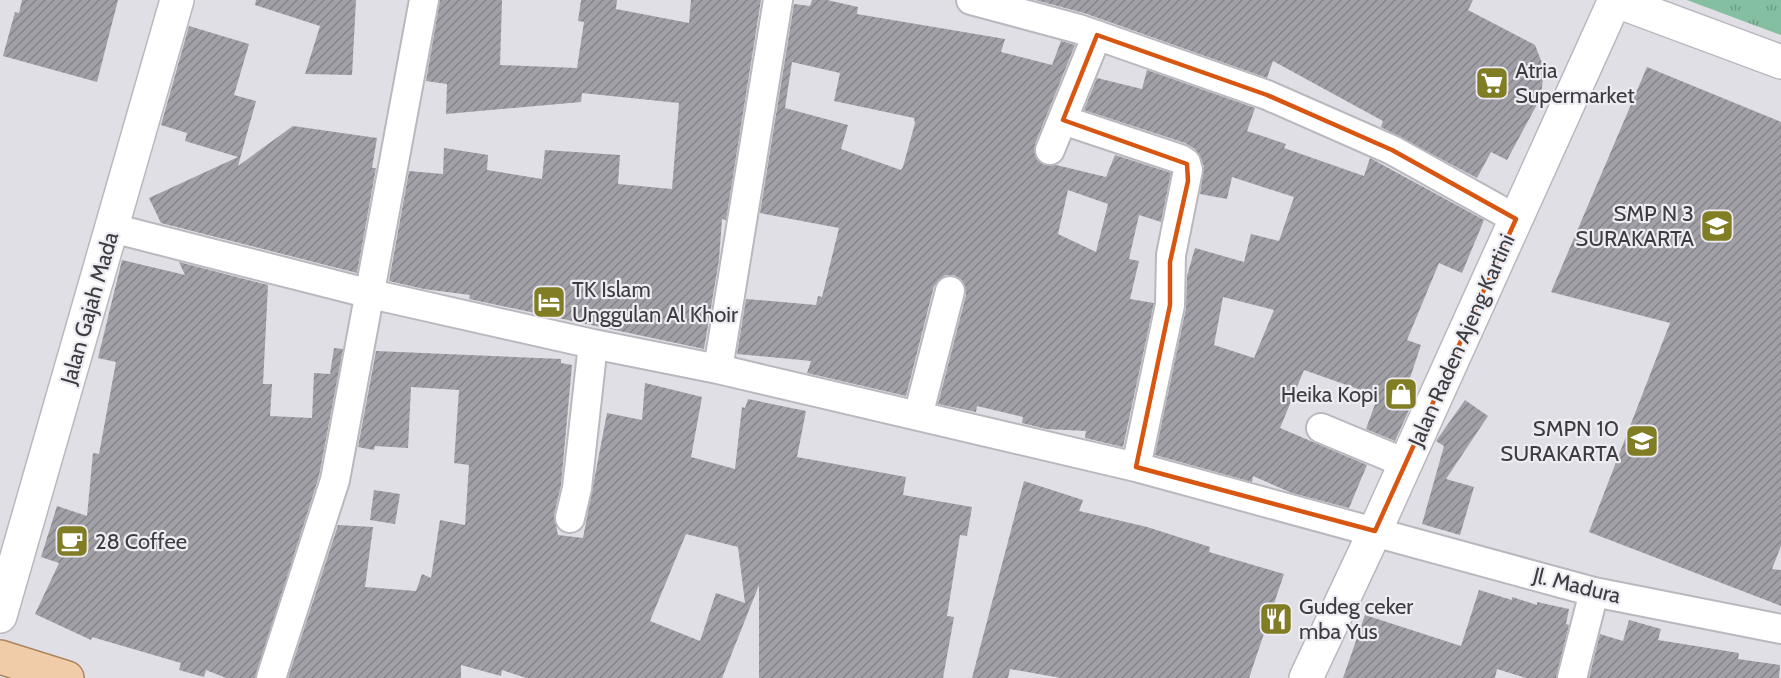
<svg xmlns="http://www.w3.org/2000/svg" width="1781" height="678" viewBox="0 0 1781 678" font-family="Cabin,sans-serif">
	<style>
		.park { fill: url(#park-tufts) }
		.building { fill: url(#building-hatch); fill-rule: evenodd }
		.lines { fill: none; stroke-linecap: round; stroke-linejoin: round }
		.street-casing { stroke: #bab8bf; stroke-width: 32 }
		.secondary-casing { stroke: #bab8bf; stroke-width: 36 }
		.primary-casing { stroke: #ac845f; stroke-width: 36 }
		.street { stroke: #fff; stroke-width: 28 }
		.secondary { stroke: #fff; stroke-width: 33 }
		.primary { stroke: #f1cca9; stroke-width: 33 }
		.marked { fill: none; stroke: #d75611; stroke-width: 4.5; stroke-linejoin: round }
		.labels { text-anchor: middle; stroke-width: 4.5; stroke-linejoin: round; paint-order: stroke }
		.poi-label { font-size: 22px; fill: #3d3c3f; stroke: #eeecf3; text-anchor: start }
		.street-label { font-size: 22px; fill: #3d3c3f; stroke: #eeecf3 }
	</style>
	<defs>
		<pattern id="park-tufts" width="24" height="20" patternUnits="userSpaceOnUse" patternTransform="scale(1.5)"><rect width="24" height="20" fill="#84bfa2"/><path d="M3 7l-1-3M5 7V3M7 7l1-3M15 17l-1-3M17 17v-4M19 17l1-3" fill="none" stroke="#6d9c85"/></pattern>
		<pattern id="building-hatch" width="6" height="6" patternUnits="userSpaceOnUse" patternTransform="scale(1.5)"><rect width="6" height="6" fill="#a1a0a6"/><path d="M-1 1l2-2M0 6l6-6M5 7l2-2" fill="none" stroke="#848489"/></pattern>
	</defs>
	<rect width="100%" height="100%" fill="#e1dfe6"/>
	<path class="park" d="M1687,0H1781V35Z"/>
	<path class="building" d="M22,0H118L97,82L3,56L15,12L19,13Z
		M256,0H356L352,75L305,74L320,26L255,5Z
		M440,0H502L500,65L577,68L584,22L578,21L581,0H617L616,9L689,23L691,0H761L726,220L722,219L719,260L704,349L469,299L470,295L424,289L389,281L409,171L443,174L444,148L488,155L487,170L542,179L545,150L620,155L618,184L672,189L679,103L582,93L581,102L446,114L447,84L426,81Z
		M812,0H827L858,7L857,14L1005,39L1001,52L1052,65L1061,41L1075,45L1035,144L1037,160L1044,165H1056L1106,177L1115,155L1171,173L1161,222L1139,215L1129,259L1139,261L1130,299L1154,303L1123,447L1085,438L1086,431L1046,429L1022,423L1023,417L977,406L976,412L938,404L966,295L962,280L954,275H945L934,286L906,396L807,373L811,361L737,354L746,299L816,305L818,296L822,297L839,228L760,213L794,4L810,6ZM792,62L840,73L834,101L914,118L915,123L903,167L901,170L841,149L848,125L785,108ZM1068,190L1108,204L1096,252L1058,234Z
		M1035,0H1473L1468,10L1535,45L1544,68L1541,97L1507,160L1491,152L1477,178L1381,127L1383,121L1273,61L1267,78L1084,13Z
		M189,26L249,44L234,95L256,101L238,166L293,126L377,138L372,168H376L357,273L161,223L149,198L238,157L185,141L187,133L161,125Z
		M1647,67L1781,122V546L1772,569L1781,570V606L1589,532L1670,323L1551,292Z
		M1147,70L1255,108L1247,131L1286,144L1284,148L1364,176L1370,158L1484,220L1462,273L1439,263L1407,340L1421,345L1404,396L1414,399L1395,441L1366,429L1378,396L1304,370L1280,428L1367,465L1349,508L1292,493L1253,476L1252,482L1155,455L1186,308L1187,276L1195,248L1244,262L1251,234L1279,241L1294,197L1232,177L1227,199L1200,194L1204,166L1195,149L1185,143L1084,110L1097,78L1142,89ZM1223,297L1274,310L1254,358L1214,345Z
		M122,260L185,275L179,262L268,285L263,384H272L270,416L312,418L314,373L330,374L334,348L343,349L319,476L255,678H226L206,670L204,677L179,670L181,663L92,637L91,640L35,614L59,563L41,557L57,506L87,516L93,453L99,454L116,362L98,358Z
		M376,351L561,359V363L572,365L561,485L554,515L558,535L583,538L607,413L642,420L645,383L702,397L691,457L735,469L742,407L745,408L748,399L806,411L797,457L906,477L903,495L972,507L967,536L960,535L947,616L954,617L943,678H759V585L722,678H526L502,670L501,676L461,665V678H288L338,525L373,527L365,587L416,591L422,574L431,578L440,520L465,525L469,465L454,463L459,390L411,387L408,448L375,446L374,450L358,447ZM686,534L738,547L745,603L716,593L700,641L650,621Z
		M1465,400L1488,416L1446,479L1474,487L1460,535L1422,524L1444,446L1436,441Z
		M1024,481L1083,500L1079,511L1147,527L1210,547L1209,552L1284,574L1249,678H1061L1010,669L1008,678H972Z
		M374,490L400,494L395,524L370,520Z
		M1479,590L1512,600V597L1537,605V602L1569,609L1566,624L1569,625L1556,678H1526L1497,669L1495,678H1343L1365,615L1461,646Z
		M1629,620L1661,629L1658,640L1739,653L1738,659L1780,665L1779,678H1589L1600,634L1623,641Z"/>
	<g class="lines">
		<defs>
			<path id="street" d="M971,0L1079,29L1267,95L1392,150L1516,219
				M1063,120L1180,159L1186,163L1188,170L1171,255L1170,305L1136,467
				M1050,150L1097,35
				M112,228L371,294L593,344L718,369L1136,467L1594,592L1781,629
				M718,369L778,0
				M918,416L950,291
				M1321,428L1405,463
				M570,518L577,488L593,344
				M271,678L335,480L424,0
				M1572,678L1594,592"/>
			<path id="secondary" d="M1614,0L1781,62
				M0,616L177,0
				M1306,678L1375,531L1615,0"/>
			<path id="primary" d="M0,657L67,678"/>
		</defs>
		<use href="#street" class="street-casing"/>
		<use href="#secondary" class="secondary-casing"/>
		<use href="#primary" class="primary-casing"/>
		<use href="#street" class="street"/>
		<use href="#secondary" class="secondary"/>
		<use href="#primary" class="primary"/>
	</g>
	<path class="marked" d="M1097,35L1267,95L1392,150L1516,219L1375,531L1136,467L1170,305V262L1188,181L1187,164L1063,120Z"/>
	<defs>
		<symbol id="supermarket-square" viewBox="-11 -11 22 22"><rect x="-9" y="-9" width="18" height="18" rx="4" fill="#817d24" stroke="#eeecf3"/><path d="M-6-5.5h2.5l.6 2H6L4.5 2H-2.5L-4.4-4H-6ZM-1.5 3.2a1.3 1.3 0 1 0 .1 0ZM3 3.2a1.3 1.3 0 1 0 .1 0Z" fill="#fff"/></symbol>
		<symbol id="school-square" viewBox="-11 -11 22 22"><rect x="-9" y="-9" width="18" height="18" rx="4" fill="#817d24" stroke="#eeecf3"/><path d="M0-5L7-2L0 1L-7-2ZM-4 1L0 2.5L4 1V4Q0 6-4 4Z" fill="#fff"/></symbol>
		<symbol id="hotel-square" viewBox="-11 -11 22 22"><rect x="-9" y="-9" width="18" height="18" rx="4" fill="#817d24" stroke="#eeecf3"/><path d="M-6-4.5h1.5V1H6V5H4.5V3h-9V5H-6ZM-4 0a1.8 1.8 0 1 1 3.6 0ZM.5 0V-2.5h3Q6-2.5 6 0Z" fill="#fff"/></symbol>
		<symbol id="shop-square" viewBox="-11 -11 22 22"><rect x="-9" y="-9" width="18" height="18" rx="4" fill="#817d24" stroke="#eeecf3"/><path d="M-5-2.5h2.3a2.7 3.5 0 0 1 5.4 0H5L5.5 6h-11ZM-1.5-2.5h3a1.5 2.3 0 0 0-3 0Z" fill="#fff"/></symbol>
		<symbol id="cafe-square" viewBox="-11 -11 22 22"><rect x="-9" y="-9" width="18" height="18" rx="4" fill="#817d24" stroke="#eeecf3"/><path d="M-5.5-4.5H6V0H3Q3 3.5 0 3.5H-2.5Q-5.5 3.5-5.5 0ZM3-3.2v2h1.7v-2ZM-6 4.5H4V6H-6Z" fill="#fff"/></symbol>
		<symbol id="restaurant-square" viewBox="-11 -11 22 22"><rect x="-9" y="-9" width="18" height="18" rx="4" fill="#817d24" stroke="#eeecf3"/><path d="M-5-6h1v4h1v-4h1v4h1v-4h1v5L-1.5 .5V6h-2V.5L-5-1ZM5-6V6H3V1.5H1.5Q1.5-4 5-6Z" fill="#fff"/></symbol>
	</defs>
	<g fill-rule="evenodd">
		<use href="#supermarket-square" x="1473" y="64" width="38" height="38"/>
		<use href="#school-square" x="1698" y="207" width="38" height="38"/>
		<use href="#hotel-square" x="530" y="283" width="38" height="38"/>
		<use href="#shop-square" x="1382" y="375" width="38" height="38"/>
		<use href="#school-square" x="1623" y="422" width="38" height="38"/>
		<use href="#cafe-square" x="53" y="522" width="38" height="38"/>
		<use href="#restaurant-square" x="1257" y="600" width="38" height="38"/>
	</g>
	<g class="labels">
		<g class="poi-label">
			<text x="1515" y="78">Atria<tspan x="1515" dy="25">Supermarket</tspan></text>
			<text x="1694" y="221" text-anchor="end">SMP N 3<tspan x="1694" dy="25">SURAKARTA</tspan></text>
			<text x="572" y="297">TK Islam<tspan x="572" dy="25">Unggulan Al Khoir</tspan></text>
			<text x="1378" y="402" text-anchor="end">Heika Kopi</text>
			<text x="1619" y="436" text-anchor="end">SMPN 10<tspan x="1619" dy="25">SURAKARTA</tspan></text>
			<text x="95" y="549">28 Coffee</text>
			<text x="1299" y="614">Gudeg ceker<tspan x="1299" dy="25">mba Yus</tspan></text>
		</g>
		<g class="street-label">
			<text transform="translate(89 308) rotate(-74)" y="8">Jalan Gajah Mada</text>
			<text transform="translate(1461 340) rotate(-66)" y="8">Jalan Raden Ajeng Kartini</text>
			<text transform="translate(1577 585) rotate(14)" y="8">Jl. Madura</text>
		</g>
	</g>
</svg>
